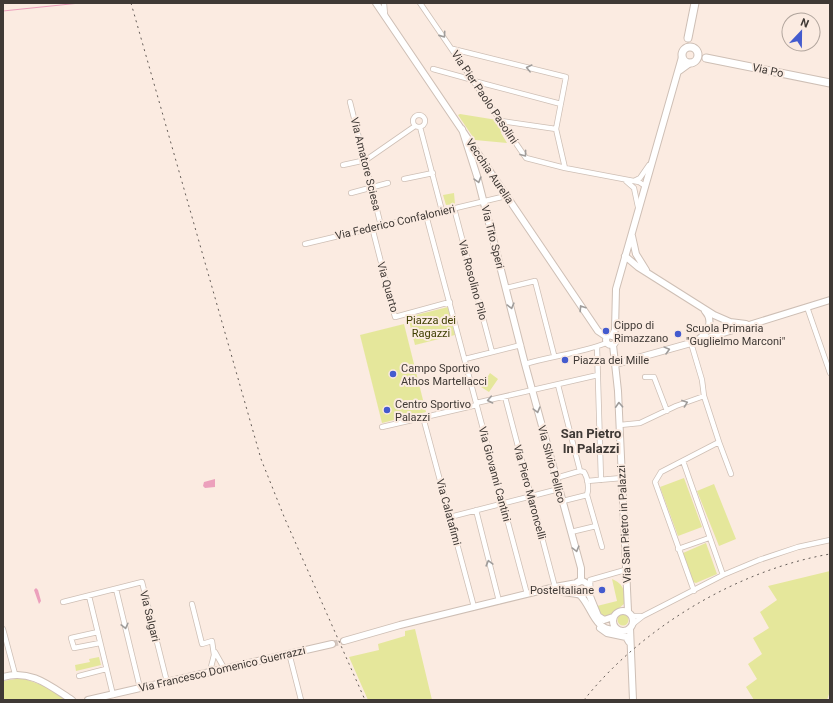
<svg xmlns="http://www.w3.org/2000/svg" width="833" height="703" viewBox="0 0 833 703" font-family="Roboto,sans-serif">
	<style>
		.green { fill: #e5e79b }
		.water { fill: #eca0bc }
		.lines { fill: none; stroke-linecap: round; stroke-linejoin: round }
		.stream { stroke: #eca0bc; stroke-width: 1 }
		.secondary-tunnel { stroke: #d5c7bf; stroke-width: 6; stroke-dasharray: 6 3; stroke-linecap: butt }
		.street-casing { stroke: #cebfb5; stroke-width: 6 }
		.secondary-casing { stroke: #cebfb5; stroke-width: 8 }
		.primary-casing { stroke: #cebfb5; stroke-width: 9 }
		.street { stroke: #fff; stroke-width: 4.5 }
		.secondary { stroke: #fff; stroke-width: 6 }
		.primary { stroke: #fff; stroke-width: 7 }
		.rail { stroke: #645c57; stroke-width: 1; stroke-dasharray: 2 4; stroke-linecap: butt }
		.oneway { stroke: #9f9c9a }
		.poi-dot { fill: #445bce; stroke: #fbebe1; stroke-width: 1.5 }
		.labels { text-anchor: middle; stroke-width: 4; stroke-linejoin: round; paint-order: stroke }
		.street-label { font-size: 11px; fill: #3f3935; stroke: #fbebe1 }
		.park-label { font-size: 11px; fill: #3e3e00; stroke: #fbebe1 }
		.poi-label { font-size: 11px; fill: #3f3935; stroke: #fbebe1; text-anchor: start }
		.quarter-label { font-size: 13px; font-weight: bold; fill: #3f3935; stroke: #fbebe1 }
	</style>
	<rect width="100%" height="100%" fill="#fbebe1"/>
	<path class="green" d="M460,114L497,120L503,129L501,133L507,143L475,140L458,115Z
		M454,193L455,204L446,205L443,195Z
		M448,307L455,335L415,345L408,317Z
		M404,324L426,412L382,423L360,335Z
		M490,373L498,379L489,392L481,387Z
		M684,478L702,527L678,536L660,487Z
		M714,484L736,539L719,546L697,491Z
		M706,543L717,574L696,583L693,582L683,553Z
		M830,571V691L827,700H754L746,687L757,679L748,664L762,654L753,638L769,628L760,612L777,600L768,586Z
		M612,579C624,584 625,591 625,603L609,617L600,616L597,606L617,601Z
		M617.5 620a5.5 5.5 0 1 1 11 0a5.5 5.5 0 1 1-11 0Z
		M415,629L432,700H368L349,657L379,650L378,644L405,636V631Z
		M99,657L101,665L76,671L75,665L90,662L89,659Z
		M22,678L50,688L67,700H3V681Z"/>
	<path class="water" d="M215,479V487L205,488L203,486L204,482Z
		M36,588L38,590L41,601L39,604L34,590Z"/>
	<g class="lines">
		<path class="stream" d="M3,11L80,3"/>
		<path class="secondary-tunnel" d="M332,644L344,641"/>
		<defs>
			<path id="street" d="M384,3L385,15
				M420,3L526,158L565,168L639,182L645,186
				M453,49L566,77L556,129L565,168
				M433,69L473,80
				M474,81L561,104
				M350,102L381,226
				M413 121a6 6 0 1 1 12 0a6 6 0 1 1-12 0Z
				M501,121L556,129
				M420,127L442,211
				M343,165L366,160L415,126
				M404,179L433,173
				M626,181L634,188L638,207
				M634,181L640,178L649,165
				M351,193L388,183
				M454,208L492,352
				M426,215L527,594
				M372,227L395,317L450,302
				M305,244L506,196
				M506,288L535,281L554,355
				M807,307L830,373
				M691,343L702,380L704,396L719,442L661,472L655,482L694,591
				M597,347L601,480
				M465,359L521,345
				M525,364C551,356 582,353 606,343
				M645,377H654L667,411
				M558,385L580,471
				M505,397L555,587
				M476,403L598,375
				M423,417L474,607
				M620,425L640,423L676,406L704,396
				M382,427L477,405
				M719,442L731,474
				M683,461L723,575
				M556,478L580,471L584,472C588,478 589,489 587,495L563,501
				M587,481L622,478
				M587,495L602,547
				M476,510L499,601
				M450,517L559,489
				M571,532L596,526
				M678,549L709,538
				M116,589L140,688
				M89,596L113,695
				M591,598L590,580L625,570
				M63,602L142,582L167,682
				M192,604L202,644L212,641L214,655L210,671
				M632,616H641
				M633,624L643,616L723,575L759,560L798,547L830,540
				M3,629L15,674
				M98,632L71,638L74,648L100,643
				M215,652L224,668
				M289,653L301,700
				M79,676L106,669"/>
			<path id="secondary" d="M376,3L598,331L607,337
				M679,71L690,63
				M462,129L477,176L525,364L581,568V579L579,582
				M632,236L636,254L646,270
				M625,256L638,267L714,315L730,322L746,324
				M606 340a5 5 0 1 1 10 0a5 5 0 1 1-10 0Z
				M612,336L615,330L616,289L682,57
				M699,339C708,332 714,321 705,311
				M613,345L618,391L628,611
				M616,364L691,343L830,300
				M574 588a7 7 0 1 1 14 0a7 7 0 1 1-14 0Z
				M587,589L598,616L604,620L613,617
				M549,590L577,594
				M580,595C592,606 594,633 617,629
				M613 621a10 10 0 1 1 20 0a10 10 0 1 1-20 0Z
				M600,628L607,633L626,637L629,642
				M630,628L633,700
				M344,641L400,625L555,587L577,583
				M3,677C31,669 50,686 72,700
				M88,700L332,644"/>
			<path id="primary" d="M688,38L695,3
				M682 55a8 8 0 1 1 16 0a8 8 0 1 1-16 0Z
				M706,58L830,83"/>
		</defs>
		<use href="#street" class="street-casing"/>
		<use href="#secondary" class="secondary-casing"/>
		<use href="#primary" class="primary-casing"/>
		<use href="#street" class="street"/>
		<use href="#secondary" class="secondary"/>
		<use href="#primary" class="primary"/>
		<path class="rail" d="M131,3L261,459L285,519L365,700
			M584,700C642,627 738,570 830,554"/>
	</g>
	<defs><path id="oneway-chevron" d="M-2-3.5L2.5 0L-2 3.5" fill="none" stroke-width="1.6" stroke-linecap="round" stroke-linejoin="round"/></defs>
	<g class="oneway">
		<use href="#oneway-chevron" transform="translate(443 35) rotate(55)"/>
		<use href="#oneway-chevron" transform="translate(529 68) rotate(-166)"/>
		<use href="#oneway-chevron" transform="translate(524 154) rotate(53)"/>
		<use href="#oneway-chevron" transform="translate(478 180) rotate(74)"/>
		<use href="#oneway-chevron" transform="translate(511 306) rotate(75)"/>
		<use href="#oneway-chevron" transform="translate(582 308) rotate(-123)"/>
		<use href="#oneway-chevron" transform="translate(667 350) rotate(-15)"/>
		<use href="#oneway-chevron" transform="translate(490 400) rotate(168)"/>
		<use href="#oneway-chevron" transform="translate(685 403) rotate(-20)"/>
		<use href="#oneway-chevron" transform="translate(619 405) rotate(-93)"/>
		<use href="#oneway-chevron" transform="translate(537 410) rotate(75)"/>
		<use href="#oneway-chevron" transform="translate(576 549) rotate(75)"/>
		<use href="#oneway-chevron" transform="translate(489 563) rotate(-105)"/>
		<use href="#oneway-chevron" transform="translate(125 626) rotate(76)"/>
	</g>
	<g class="poi-dot">
		<circle cx="606" cy="331" r="4"/>
		<circle cx="678" cy="334" r="4"/>
		<circle cx="565" cy="360" r="4"/>
		<circle cx="393" cy="374" r="4"/>
		<circle cx="387" cy="410" r="4"/>
		<circle cx="602" cy="590" r="4"/>
	</g>
	<g class="labels">
		<g class="street-label">
			<text transform="translate(768 70) rotate(12)" y="4">Via Po</text>
			<text transform="translate(485 97) rotate(56)" y="4">Via Pier Paolo Pasolini</text>
			<text transform="translate(366 164) rotate(76)" y="4">Via Amatore Sciesa</text>
			<text transform="translate(490 171) rotate(56)" y="4">Vecchia Aurelia</text>
			<text transform="translate(395 222) rotate(-13)" y="4">Via Federico Confalonieri</text>
			<text transform="translate(493 237) rotate(76)" y="4">Via Tito Speri</text>
			<text transform="translate(473 280) rotate(75)" y="4">Via Rosolino Pilo</text>
			<text transform="translate(388 287) rotate(74)" y="4">Via Quarto</text>
			<text transform="translate(552 464) rotate(75)" y="4">Via Silvio Pellico</text>
			<text transform="translate(495 474) rotate(75)" y="4">Via Giovanni Cantini</text>
			<text transform="translate(530 492) rotate(75)" y="4">Via Piero Maroncelli</text>
			<text transform="translate(449 512) rotate(75)" y="4">Via Calatafimi</text>
			<text transform="translate(624 524) rotate(-93)" y="4">Via San Pietro in Palazzi</text>
			<text transform="translate(150 616) rotate(76)" y="4">Via Salgari</text>
			<text transform="translate(222 669) rotate(-13)" y="4">Via Francesco Domenico Guerrazzi</text>
		</g>
		<g class="park-label">
			<text x="431" y="324">Piazza dei<tspan x="431" dy="13">Ragazzi</tspan></text>
		</g>
		<g class="poi-label">
			<text x="614" y="329">Cippo di<tspan x="614" dy="13">Rimazzano</tspan></text>
			<text x="686" y="332">Scuola Primaria<tspan x="686" dy="13">"Guglielmo Marconi"</tspan></text>
			<text x="573" y="364">Piazza dei Mille</text>
			<text x="401" y="372">Campo Sportivo<tspan x="401" dy="13">Athos Martellacci</tspan></text>
			<text x="395" y="408">Centro Sportivo<tspan x="395" dy="13">Palazzi</tspan></text>
			<text x="594" y="594" text-anchor="end">PosteItaliane</text>
		</g>
		<g class="quarter-label">
			<text x="591" y="438">San Pietro<tspan x="591" dy="15">In Palazzi</tspan></text>
		</g>
	</g>
	<rect width="833" height="703" fill="none" stroke="#3f3935" stroke-width="8"/>
	<g transform="translate(801 32) rotate(22)"><circle r="19" fill="#fbebe1" stroke="#b0a49c"/>
	<path d="M0-3L7 15L0 10L-7 15Z" fill="#445bce"/>
	<text y="-6" font-size="11" font-weight="bold" text-anchor="middle" fill="#3f3935">N</text>
	</g>
</svg>
